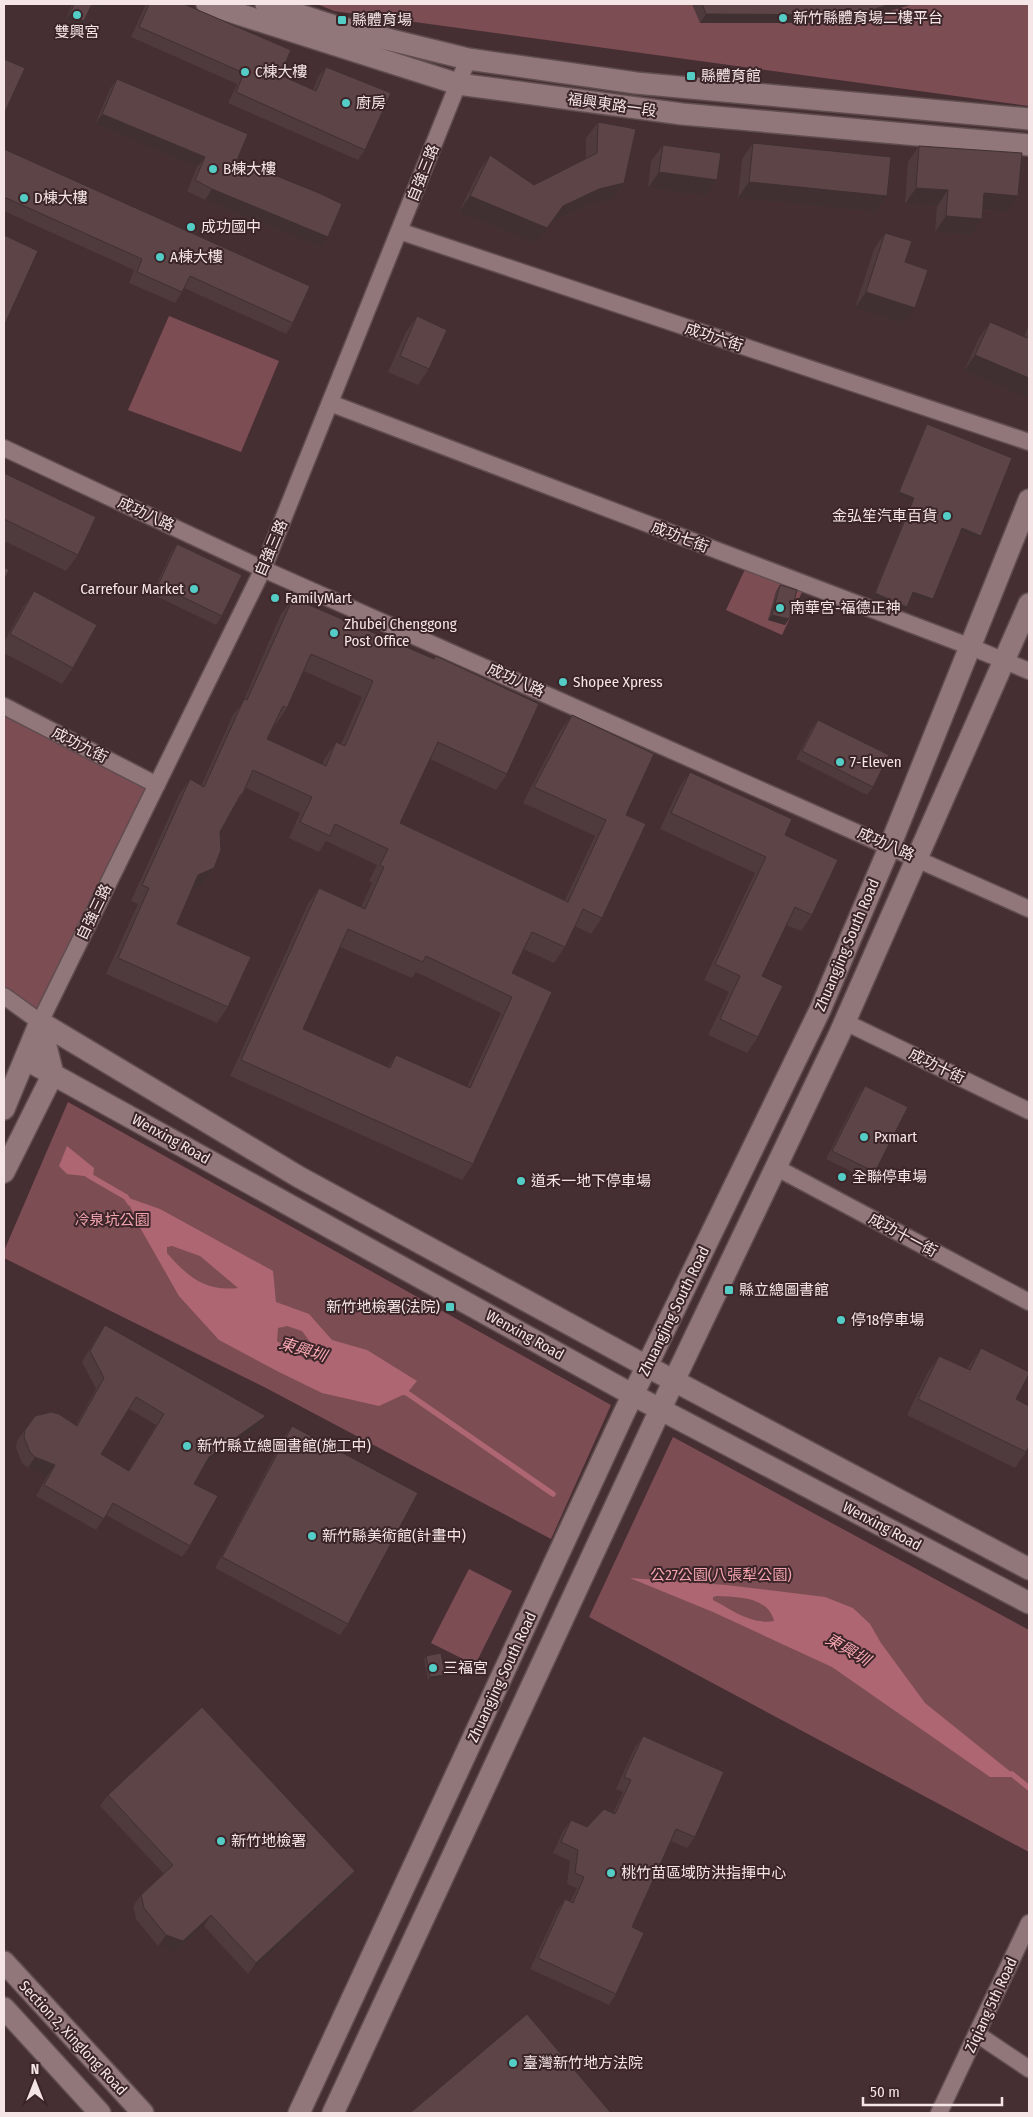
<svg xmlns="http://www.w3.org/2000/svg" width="1033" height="2117" viewBox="0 0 1033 2117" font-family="'Fira Sans Condensed','Noto Sans TC',sans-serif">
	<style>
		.green { fill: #7d4d54 }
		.water { fill: #ae6772; fill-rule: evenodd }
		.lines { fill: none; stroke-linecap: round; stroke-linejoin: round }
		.stream { stroke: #ae6772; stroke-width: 5.5 }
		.minor-casing { stroke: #604d4f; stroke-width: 19 }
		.tertiary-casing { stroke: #604d4f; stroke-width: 24 }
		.minor { stroke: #91777a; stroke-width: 16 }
		.tertiary { stroke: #91777a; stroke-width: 21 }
		.wall { fill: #4f3a3d; fill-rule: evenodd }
		.shaded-wall { fill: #403032 }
		.building { fill: #5c4447; stroke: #403032; fill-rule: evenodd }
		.poi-dot { fill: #54cdc7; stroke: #3b2528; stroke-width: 2 }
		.labels { text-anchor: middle; stroke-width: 4; stroke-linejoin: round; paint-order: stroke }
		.poi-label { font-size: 15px; fill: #f5e5e7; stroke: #3b2528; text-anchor: start }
		.street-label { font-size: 15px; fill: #f5e5e7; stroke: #3b2528 }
		.park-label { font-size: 15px; fill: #f5a4af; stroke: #3b2528 }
		.water-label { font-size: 16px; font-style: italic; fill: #f8a7b2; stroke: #3b2528 }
	</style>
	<rect width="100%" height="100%" fill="#462f32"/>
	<path class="green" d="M317,4H1029V106L334,11Z
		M169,316L279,361L241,452L128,410Z
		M747,565L803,590L782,635L726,610Z
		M4,706L157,785L40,1022L4,996Z
		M68,1102L611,1405L551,1539L266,1388L4,1258V1251Z
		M673,1437L1029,1630V1852L589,1617Z
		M469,1569L512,1591L475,1665L431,1643Z"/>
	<path class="water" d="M67,1146L94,1168L93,1177L67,1174L59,1166Z
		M126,1197L160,1209L273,1271L276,1302L309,1314L332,1340L367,1350L417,1381L407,1393L379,1406L322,1393L279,1372L219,1340L179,1296L138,1224ZM172,1246L200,1256L238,1288C205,1292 187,1276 167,1253V1247ZM287,1326L302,1331L319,1354L316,1360H307L277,1341L278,1328Z
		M630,1578L726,1585L825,1597L853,1608L870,1624L881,1643L925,1703L1017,1777H990L832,1667L713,1612ZM717,1596C736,1597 768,1596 774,1621C751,1625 732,1610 713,1600V1597Z"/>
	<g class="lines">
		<path class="stream" d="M88,1175L126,1197L130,1203
			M400,1391L407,1393L553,1494
			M1012,1774L1029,1788"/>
		<defs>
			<path id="minor" d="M399,231L1029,442
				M330,403L971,647L1029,671
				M4,448L263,569L1029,909
				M4,706L157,785
				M4,996L40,1022L263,569L468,59
				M845,1022L1029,1111
				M777,1168L1029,1302
				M977,2034L1029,2069
				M939,2113L1029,1923"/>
			<path id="tertiary" d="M207,4L458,84L682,114L1029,145
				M266,4L334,26L468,59L636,83L1029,119
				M40,1022L299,1177L648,1367L1029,1569
				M25,1059L633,1395L1029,1603
				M4,1109L40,1022
				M4,1172L53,1074L40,1022
				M4,1962L143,2113
				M4,2008L100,2113
				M299,2113L624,1413L820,1010L890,846L1029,500
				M333,2113L660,1410L839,1035L1029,604"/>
		</defs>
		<use href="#minor" class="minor-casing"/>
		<use href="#tertiary" class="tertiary-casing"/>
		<use href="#minor" class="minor"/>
		<use href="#tertiary" class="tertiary"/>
	</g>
	<path class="wall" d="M72,4H104L100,9L91,6L80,27L66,20Z
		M146,4H184L280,75L313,90L318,77L326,67L365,150L358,160L228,103L237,84L131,37Z
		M692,4H913L850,23H700Z
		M117,79L237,160L320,247L205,200L187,191L197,167L95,124L110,89Z
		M598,122L624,183L613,199L588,205L552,222L536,244L459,212L479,171L490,155L534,185L586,159V138Z
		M753,143L887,196L876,212L738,198L742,159Z
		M663,145L706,196L648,188L651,161Z
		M919,146L1007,212L983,210L982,219L971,235L935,232L937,206L905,204L908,162Z
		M4,149L293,323L286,334L184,288L182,292L175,303L129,283L134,270L4,211Z
		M885,233L905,262L904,324L855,308L874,249Z
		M417,316L429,369L418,385L388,372L406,332Z
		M990,322L1024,337L1029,324V399L964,371L979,338Z
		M927,424L981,536L979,539L961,532L931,602L912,595L905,610L873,596L912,501L897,495L925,427Z
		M4,473L78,555L66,571L4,541Z
		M177,544L222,616L216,625L152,594L171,553Z
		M780,585L789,619L785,625L768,620L776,591Z
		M34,591L73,668L62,684L4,653V642L23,607Z
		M293,598L434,659L436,656L507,774L496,790L430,759L400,823L565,900L595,836L523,803L560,731L572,715L626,815L602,918L591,934L575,926L565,947L554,963L523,949L512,973L552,992L473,1164L462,1180L230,1076L308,904L319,888L361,907L372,883L369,881L377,865L326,841L319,852L289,838L300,813L246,788L242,795L231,811L220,832L214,868L203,884L192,888L177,924L228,1007L217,1023L106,974L138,904L131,901L179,795L190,779L201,786L233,715L243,702L281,614ZM304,671L362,697L341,744L336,742L325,758L322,764L267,739L275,724H276L287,708ZM340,947L412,978L416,972L501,1013L467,1087L396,1055L388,1067L303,1029Z
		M818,720L873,787L867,795L796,759L812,728Z
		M690,772L785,835L812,915L801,931L786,925L762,976L758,1037L747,1053L708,1035L729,992L704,980L755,873L660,829L679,788Z
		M865,1086L875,1172L869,1180L826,1159L859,1094Z
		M105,1325L266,1416L258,1427L204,1466L194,1484L190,1546L182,1557L106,1515L96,1530L36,1496L47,1476L28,1468L22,1463L16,1448L17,1441L35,1416L76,1425L96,1389L82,1362L97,1337ZM129,1409L156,1425L128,1471L101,1454Z
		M981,1348L1016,1399L1026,1452L1015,1468L907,1415L928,1372L939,1356L967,1369L970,1364Z
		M292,1426L348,1624L340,1635L215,1568L284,1437Z
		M426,1656L443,1678L428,1680L424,1659Z
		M643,1736L695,1837L687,1848L671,1841L632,1927L616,1994L609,2005L530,1969L557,1911L565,1899L570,1902L577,1888L567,1884L570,1861L553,1853L563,1831L571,1820L587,1827L613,1813L623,1792L616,1789L635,1747Z
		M108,1795L355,1871L347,1882L248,1974L204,1926L175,1952L158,1946L136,1919L133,1906L141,1895L164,1874L100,1806Z"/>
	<path class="shaded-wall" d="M90,4H104L100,9L89,5Z
		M891,4H913L850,23H700L706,14Z
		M70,14L84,21L80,27L66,20Z
		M102,114L205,157L197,167L95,124Z
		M659,172L717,180L706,196L648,188Z
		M749,182L887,196L876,212L738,198Z
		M624,183L613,199L588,205L552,222L536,244L459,212L470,196L563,206L599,189Z
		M916,188L948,190L937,206L905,204Z
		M212,189L328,237L320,247L205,200Z
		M984,193L1018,196L1007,212L973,209Z
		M946,216L982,219L971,235L935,232Z
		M866,292L915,308L904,324L855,308Z
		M975,355L1029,378V399L964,371Z
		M899,492L914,498L912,501L897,495Z
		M962,528L981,536L979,539L960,531Z
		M913,592L933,599L931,602L911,595Z
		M875,593L907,607L905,610L873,596Z
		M772,615L789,619L785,625L768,620Z
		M214,868L203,884L187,891L198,875Z
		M266,1416L258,1427L201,1468L209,1457Z
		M35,1457L55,1465L47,1476L28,1468Z
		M445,1675L443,1678L428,1680L430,1677Z
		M355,1871L347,1882L248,1974L256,1963Z
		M211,1915L204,1926L175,1952L158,1946L166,1935Z"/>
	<path class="building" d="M74,4H92L84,21L70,14Z
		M149,4H184L291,50L280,75L316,91L326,67L391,93L365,150L236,92L244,73L139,27Z
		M702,4H891L856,15L706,14Z
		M4,59L25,68L4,114Z
		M117,79L248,134L237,160L319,193L342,204L328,237L212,189L195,180L205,157L102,114Z
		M598,122L636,129L624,183L599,189L563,206L547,228L470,196L490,155L534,185L597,153Z
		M753,143L891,157L887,196L749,182Z
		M663,145L721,153L717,180L659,172Z
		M919,146L1022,153L1018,196L984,193L982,219L946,216L948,190L916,188Z
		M4,149L310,286L293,323L190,276L182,292L137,272L142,259L4,197Z
		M885,233L912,241L905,262L928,270L915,308L866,292Z
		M4,235L38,251L4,326Z
		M417,316L447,330L429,369L400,356Z
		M990,322L1027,338L1029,334V378L975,355Z
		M927,424L1012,458L981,536L962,528L933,599L913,592L907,607L875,593L914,498L899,492Z
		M4,473L96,517L78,555L4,519Z
		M177,544L242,575L222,616L158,585Z
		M4,567L9,570L4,580Z
		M780,585L797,590L789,619L772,615Z
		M34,591L97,625L73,668L10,634Z
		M293,598L434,659L436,656L539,704L507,774L438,742L400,823L568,902L606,820L534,787L572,715L654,754L626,815L646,824L602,918L583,909L565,947L532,932L512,973L552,992L473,1164L241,1060L319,888L365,909L384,867L380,865L388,849L335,824L330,836L300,822L312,797L253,770L242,795L241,794L220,832L221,850L214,868L198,875L177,924L251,957L228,1007L118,958L149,888L142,885L190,779L204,787L244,699L247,700ZM311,654L373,681L345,746L336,742L326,766L267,739L283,706L287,708ZM348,929L423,962L426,956L512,997L470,1088L396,1055L390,1068L303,1029Z
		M818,720L889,755L873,787L802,751Z
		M690,772L792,819L785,835L838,860L812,915L795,907L762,976L783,986L758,1037L720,1019L740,976L715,964L766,857L671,813Z
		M865,1086L908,1107L875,1172L832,1151Z
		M105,1325L266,1416L209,1457L194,1484L218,1496L190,1546L113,1503L104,1519L44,1485L55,1465L35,1457L30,1452L24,1437L25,1430L35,1416L51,1412L59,1414L77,1426L104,1378L90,1351ZM136,1397L164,1414L129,1471L101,1454Z
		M981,1348L1029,1372V1374L1016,1399L1029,1406V1446L1026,1452L918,1399L939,1356L970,1370Z
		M292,1426L418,1493L348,1624L222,1557Z
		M441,1653L445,1675L430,1677L426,1656Z
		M202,1707L355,1871L256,1963L211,1915L183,1941L166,1935L144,1908L141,1895L173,1865L108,1795Z
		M643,1736L724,1772L695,1837L676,1829L632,1927L644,1933L616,1994L538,1958L565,1899L573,1903L584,1877L575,1873L578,1850L561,1842L571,1820L587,1827L604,1809L615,1814L631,1780L624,1777Z
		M527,2014L611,2113H410Z"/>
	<g class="poi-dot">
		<circle cx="77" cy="15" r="5"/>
		<circle cx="783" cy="18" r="5"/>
		<rect x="337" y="15" width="10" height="10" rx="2.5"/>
		<circle cx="245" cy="72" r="5"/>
		<rect x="686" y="71" width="10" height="10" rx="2.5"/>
		<circle cx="346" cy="103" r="5"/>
		<circle cx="213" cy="169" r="5"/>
		<circle cx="24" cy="198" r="5"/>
		<circle cx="191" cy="227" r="5"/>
		<circle cx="160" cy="257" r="5"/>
		<circle cx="947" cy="516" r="5"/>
		<circle cx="194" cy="589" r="5"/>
		<circle cx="275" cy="598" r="5"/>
		<circle cx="780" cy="608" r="5"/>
		<circle cx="334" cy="633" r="5"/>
		<circle cx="563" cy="682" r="5"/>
		<circle cx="840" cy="762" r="5"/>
		<circle cx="864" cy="1137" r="5"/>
		<circle cx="842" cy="1177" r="5"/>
		<circle cx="521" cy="1181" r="5"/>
		<rect x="724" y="1285" width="10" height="10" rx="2.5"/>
		<rect x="445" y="1302" width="10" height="10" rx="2.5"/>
		<circle cx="841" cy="1320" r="5"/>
		<circle cx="187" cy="1446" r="5"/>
		<circle cx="312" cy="1536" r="5"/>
		<circle cx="433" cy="1668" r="5"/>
		<circle cx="221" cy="1841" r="5"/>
		<circle cx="611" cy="1873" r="5"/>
		<circle cx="513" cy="2063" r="5"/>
	</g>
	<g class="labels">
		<g class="poi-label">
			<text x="793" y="23">新竹縣體育場二樓平台</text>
			<text x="352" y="25">縣體育場</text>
			<text x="77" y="37" text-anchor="middle">雙興宮</text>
			<text x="255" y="77">C棟大樓</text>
			<text x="701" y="81">縣體育館</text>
			<text x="356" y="108">廚房</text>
			<text x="223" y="174">B棟大樓</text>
			<text x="34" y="203">D棟大樓</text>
			<text x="201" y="232">成功國中</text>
			<text x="170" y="262">A棟大樓</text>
			<text x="937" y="521" text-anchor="end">金弘笙汽車百貨</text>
			<text x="184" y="594" text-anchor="end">Carrefour Market</text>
			<text x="285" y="603">FamilyMart</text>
			<text x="790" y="613">南華宮-福德正神</text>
			<text x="344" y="629">Zhubei Chenggong<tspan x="344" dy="17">Post Office</tspan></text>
			<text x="573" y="687">Shopee Xpress</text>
			<text x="850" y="767">7-Eleven</text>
			<text x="874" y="1142">Pxmart</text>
			<text x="852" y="1182">全聯停車場</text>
			<text x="531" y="1186">道禾一地下停車場</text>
			<text x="739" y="1295">縣立總圖書館</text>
			<text x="440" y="1312" text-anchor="end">新竹地檢署(法院)</text>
			<text x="851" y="1325">停18停車場</text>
			<text x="197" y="1451">新竹縣立總圖書館(施工中)</text>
			<text x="322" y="1541">新竹縣美術館(計畫中)</text>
			<text x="443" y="1673">三福宮</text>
			<text x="231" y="1846">新竹地檢署</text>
			<text x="621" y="1878">桃竹苗區域防洪指揮中心</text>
			<text x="523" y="2068">臺灣新竹地方法院</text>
		</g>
		<g class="street-label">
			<text transform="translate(612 105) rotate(8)" y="5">福興東路一段</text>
			<text transform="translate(423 173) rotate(-68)" y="5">自強三路</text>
			<text transform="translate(714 337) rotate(18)" y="5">成功六街</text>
			<text transform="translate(146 514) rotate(25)" y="5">成功八路</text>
			<text transform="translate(680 537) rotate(21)" y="5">成功七街</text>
			<text transform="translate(271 548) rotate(-67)" y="5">自強三路</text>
			<text transform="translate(516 680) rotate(24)" y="5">成功八路</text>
			<text transform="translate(80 745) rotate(27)" y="5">成功九街</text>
			<text transform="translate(886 844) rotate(24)" y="5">成功八路</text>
			<text transform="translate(94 912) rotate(-64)" y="5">自強三路</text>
			<text transform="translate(847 945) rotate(-67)" y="5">Zhuangjing South Road</text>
			<text transform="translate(937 1066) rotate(26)" y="5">成功十街</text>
			<text transform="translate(171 1139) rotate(29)" y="5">Wenxing Road</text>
			<text transform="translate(903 1235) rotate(28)" y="5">成功十一街</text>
			<text transform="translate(674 1311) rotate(-64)" y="5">Zhuangjing South Road</text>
			<text transform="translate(525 1335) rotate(29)" y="5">Wenxing Road</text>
			<text transform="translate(882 1526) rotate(28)" y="5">Wenxing Road</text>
			<text transform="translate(502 1677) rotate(-65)" y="5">Zhuangjing South Road</text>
			<text transform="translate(991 2005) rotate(-65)" y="5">Ziqiang 5th Road</text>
			<text transform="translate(73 2038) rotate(47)" y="5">Section 2, Xinglong Road</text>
		</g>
		<g class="park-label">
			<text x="112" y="1225">冷泉坑公園</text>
			<text x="721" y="1580">公27公園(八張犁公園)</text>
		</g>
		<g class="water-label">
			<text transform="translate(303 1349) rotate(17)" y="6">東興圳</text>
			<text transform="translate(848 1649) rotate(30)" y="6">東興圳</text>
		</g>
	</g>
	<rect width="1033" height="2117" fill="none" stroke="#f5e5e7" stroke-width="10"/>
	<g transform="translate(35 2082)" stroke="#3b2528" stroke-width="4" paint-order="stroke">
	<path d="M0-4L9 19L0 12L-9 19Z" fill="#f5e5e7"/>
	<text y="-8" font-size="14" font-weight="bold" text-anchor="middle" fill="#f5e5e7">N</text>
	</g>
	<path d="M863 2097v8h139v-8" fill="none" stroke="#f5e5e7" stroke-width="2.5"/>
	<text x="870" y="2097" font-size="15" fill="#f5e5e7" stroke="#3b2528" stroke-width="4" paint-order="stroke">50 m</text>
</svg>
